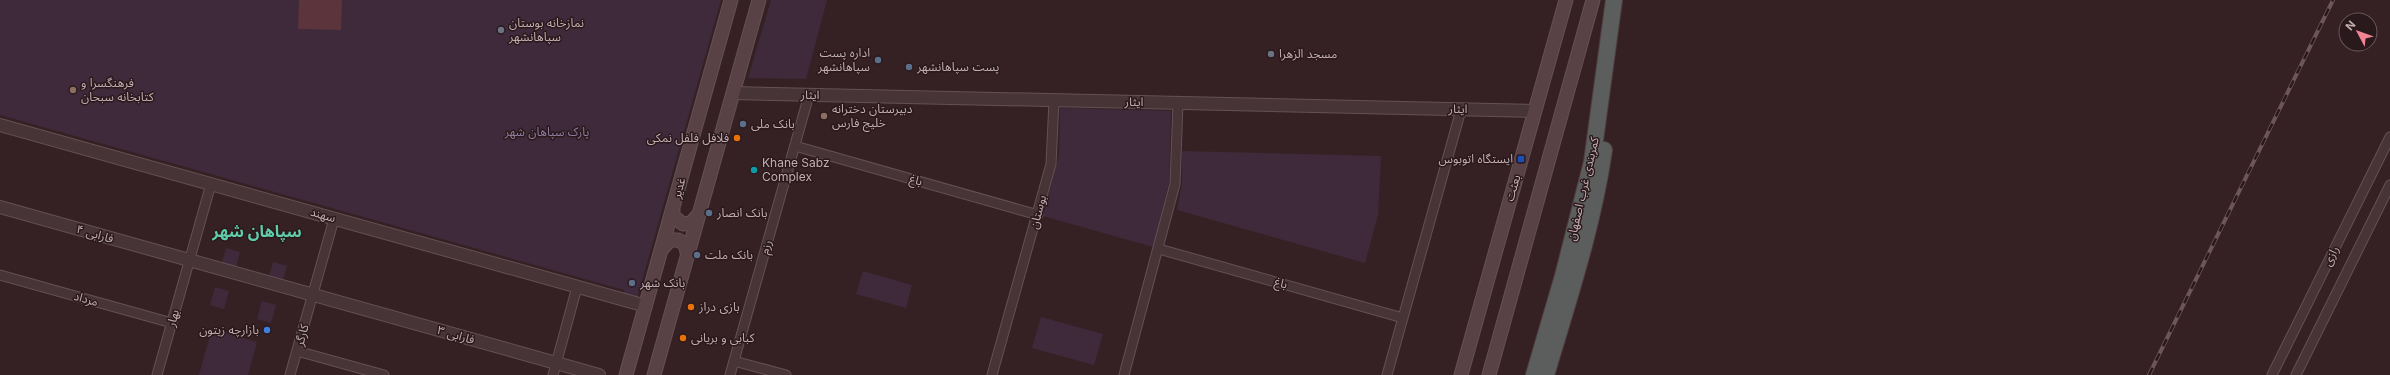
<svg xmlns="http://www.w3.org/2000/svg" width="2390" height="375" viewBox="0 0 2390 375" font-family="Inter,'Noto Sans Arabic',sans-serif">
	<style>
		.green { fill: #3e2a3b }
		.water { fill: #5b353b }
		.lines { fill: none; stroke-linecap: round; stroke-linejoin: round }
		.minor-casing { stroke: #645154; stroke-width: 11 }
		.tertiary-casing { stroke: #645154; stroke-width: 14 }
		.secondary-casing { stroke: #645154; stroke-width: 15 }
		.trunk-casing { stroke: #503e41; stroke-width: 18 }
		.minor { stroke: #463437; stroke-width: 9 }
		.tertiary { stroke: #463437; stroke-width: 12 }
		.secondary { stroke: #594245; stroke-width: 13 }
		.trunk { stroke: #5c5e5e; stroke-width: 16 }
		.rail-casing { stroke: #6d5659; stroke-width: 4 }
		.rail { stroke: #2a191c; stroke-width: 2.5; stroke-dasharray: 8; stroke-linecap: butt }
		.worship-dot { fill: #6b7280; stroke: #2a191c; stroke-width: 1.5 }
		.service-dot { fill: #5c6f8a; stroke: #2a191c; stroke-width: 1.5 }
		.education-dot { fill: #8d6e63; stroke: #2a191c; stroke-width: 1.5 }
		.food-dot { fill: #e8710a; stroke: #2a191c; stroke-width: 1.5 }
		.transit-dot { fill: #1a4fb4; stroke: #2a191c; stroke-width: 1.5 }
		.culture-dot { fill: #0f9aa8; stroke: #2a191c; stroke-width: 1.5 }
		.shop-dot { fill: #3f7fe0; stroke: #2a191c; stroke-width: 1.5 }
		.labels { text-anchor: middle; stroke-width: 3; stroke-linejoin: round; paint-order: stroke }
		.poi-label { font-size: 12px; fill: #c3aeb1; stroke: #2a191c; text-anchor: start }
		.street-label { font-size: 12px; fill: #c3aeb1; stroke: #2a191c }
		.park-label { font-size: 12px; fill: #907ea2; stroke: #2a191c }
		.district-label { font-size: 16px; font-weight: bold; fill: #5fccaa; stroke: #2a191c }
	</style>
	<rect width="100%" height="100%" fill="#352124"/>
	<path class="green" d="M0,0H721L636,302L622,298L624,290L0,115Z
		M771,0H827L806,79L748,78Z
		M1060,108L1171,111L1169,183L1153,247L1043,216L1059,155Z
		M1182,151L1381,156L1378,215L1365,263L1177,210L1182,184Z
		M226,248L240,252L235,270L221,266Z
		M273,262L287,266L282,283L268,279Z
		M863,271L912,285L906,308L856,294Z
		M215,287L229,291L224,309L210,305Z
		M262,301L276,305L271,323L257,319Z
		M1041,317L1103,334L1094,365L1032,348Z
		M212,329L257,342L248,375H199Z"/>
	<path class="water" d="M299,0H342L341,30L298,29Z"/>
	<g class="lines">
		<defs>
			<path id="minor" d="M795,146L1038,215
				M1159,249L1403,318
				M0,275L172,323
				M297,351L384,375
				M734,361L786,375
				M157,375L211,184
				M290,375L334,219
				M553,375L577,287
				M730,375L809,95
				M992,375L1051,164L1054,101
				M1124,375L1175,184L1178,103
				M1387,375L1461,110
				M2272,375L2390,137
				M2296,375L2390,185"/>
			<path id="tertiary" d="M733,93L1535,111
				M0,125L646,306
				M0,207L599,375"/>
			<path id="secondary" d="M673,207V216L683,224L691,223L699,214
				M662,249L670,240H678L685,244L688,256
				M626,375L731,0
				M654,375L759,0
				M1461,375L1566,0
				M1489,375L1593,0"/>
			<path id="trunk" d="M1534,375L1563,276L1592,162L1614,0
				M1546,375C1568,301 1593,226 1604,150"/>
		</defs>
		<use href="#minor" class="minor-casing"/>
		<use href="#tertiary" class="tertiary-casing"/>
		<use href="#secondary" class="secondary-casing"/>
		<use href="#trunk" class="trunk-casing"/>
		<use href="#minor" class="minor"/>
		<use href="#tertiary" class="tertiary"/>
		<use href="#secondary" class="secondary"/>
		<use href="#trunk" class="trunk"/>
		<defs>
			<path id="rail" d="M2149,375L2333,0"/>
		</defs>
		<use href="#rail" class="rail-casing"/>
		<use href="#rail" class="rail"/>
	</g>
	<g class="worship-dot">
		<circle cx="501" cy="30" r="4"/>
		<circle cx="1271" cy="54" r="4"/>
	</g>
	<g class="service-dot">
		<circle cx="878" cy="60" r="4"/>
		<circle cx="909" cy="67" r="4"/>
		<circle cx="743" cy="124" r="4"/>
		<circle cx="709" cy="213" r="4"/>
		<circle cx="697" cy="255" r="4"/>
		<circle cx="632" cy="283" r="4"/>
	</g>
	<g class="education-dot">
		<circle cx="73" cy="90" r="4"/>
		<circle cx="824" cy="116" r="4"/>
	</g>
	<g class="food-dot">
		<circle cx="737" cy="138" r="4"/>
		<circle cx="691" cy="307" r="4"/>
		<circle cx="683" cy="338" r="4"/>
	</g>
	<rect class="transit-dot" x="1517" y="155" width="8" height="8" rx="2"/>
	<circle class="culture-dot" cx="754" cy="170" r="4"/>
	<circle class="shop-dot" cx="267" cy="330" r="4"/>
	<g class="labels">
		<g class="poi-label">
			<text x="509" y="27">نمازخانه بوستان<tspan x="509" dy="14">سپاهانشهر</tspan></text>
			<text x="870" y="57" text-anchor="end">اداره پست<tspan x="870" dy="14">سپاهانشهر</tspan></text>
			<text x="1279" y="58">مسجد الزهرا</text>
			<text x="917" y="71">پست سپاهانشهر</text>
			<text x="81" y="87">فرهنگسرا و<tspan x="81" dy="14">کتابخانه سبحان</tspan></text>
			<text x="832" y="113">دبیرستان دخترانه<tspan x="832" dy="14">خلیج فارس</tspan></text>
			<text x="751" y="128">بانک ملی</text>
			<text x="729" y="142" text-anchor="end">فلافل فلفل نمکی</text>
			<text x="1513" y="163" text-anchor="end">ایستگاه اتوبوس</text>
			<text x="762" y="167">Khane Sabz<tspan x="762" dy="14">Complex</tspan></text>
			<text x="717" y="217">بانک انصار</text>
			<text x="705" y="259">بانک ملت</text>
			<text x="640" y="287">بانک شهر</text>
			<text x="699" y="311">بازی دراز</text>
			<text x="259" y="334" text-anchor="end">بازارچه زیتون</text>
			<text x="691" y="342">کبابی و بریانی</text>
		</g>
		<g class="street-label">
			<text transform="translate(810 95) rotate(1)" y="4">ایثار</text>
			<text transform="translate(1134 102) rotate(1)" y="4">ایثار</text>
			<text transform="translate(1458 109) rotate(1)" y="4">ایثار</text>
			<text transform="translate(916 180) rotate(16)" y="4">باغ</text>
			<text transform="translate(679 188) rotate(-74)" y="4">غدیر</text>
			<text transform="translate(1513 188) rotate(-74)" y="4">بعثت</text>
			<text transform="translate(1583 189) rotate(-77)" y="4">کمربندی غرب اصفهان</text>
			<text transform="translate(1038 212) rotate(-75)" y="4">بوستان</text>
			<text transform="translate(323 215) rotate(16)" y="4">سهند</text>
			<text transform="translate(95 234) rotate(16)" y="4">فارابی ۴</text>
			<text transform="translate(766 247) rotate(-74)" y="4">رزم</text>
			<text transform="translate(2331 256) rotate(-64)" y="4">رازی</text>
			<text transform="translate(1281 283) rotate(16)" y="4">باغ</text>
			<text transform="translate(86 299) rotate(16)" y="4">مرداد</text>
			<text transform="translate(173 318) rotate(-74)" y="4">بهار</text>
			<text transform="translate(302 335) rotate(-75)" y="4">کارگر</text>
			<text transform="translate(456 335) rotate(16)" y="4">فارابی ۳</text>
		</g>
		<g class="park-label">
			<text x="547" y="136">پارک سپاهان شهر</text>
		</g>
		<g class="district-label">
			<text x="257" y="237">سپاهان شهر</text>
		</g>
	</g>
	<g transform="translate(2358 32) rotate(311)"><circle r="19" fill="#2a191c" stroke="#675558"/>
	<path d="M0-3L7 15L0 10L-7 15Z" fill="#f18493"/>
	<text y="-6" font-size="11" font-weight="bold" text-anchor="middle" fill="#c3aeb1">N</text>
	</g>
</svg>
